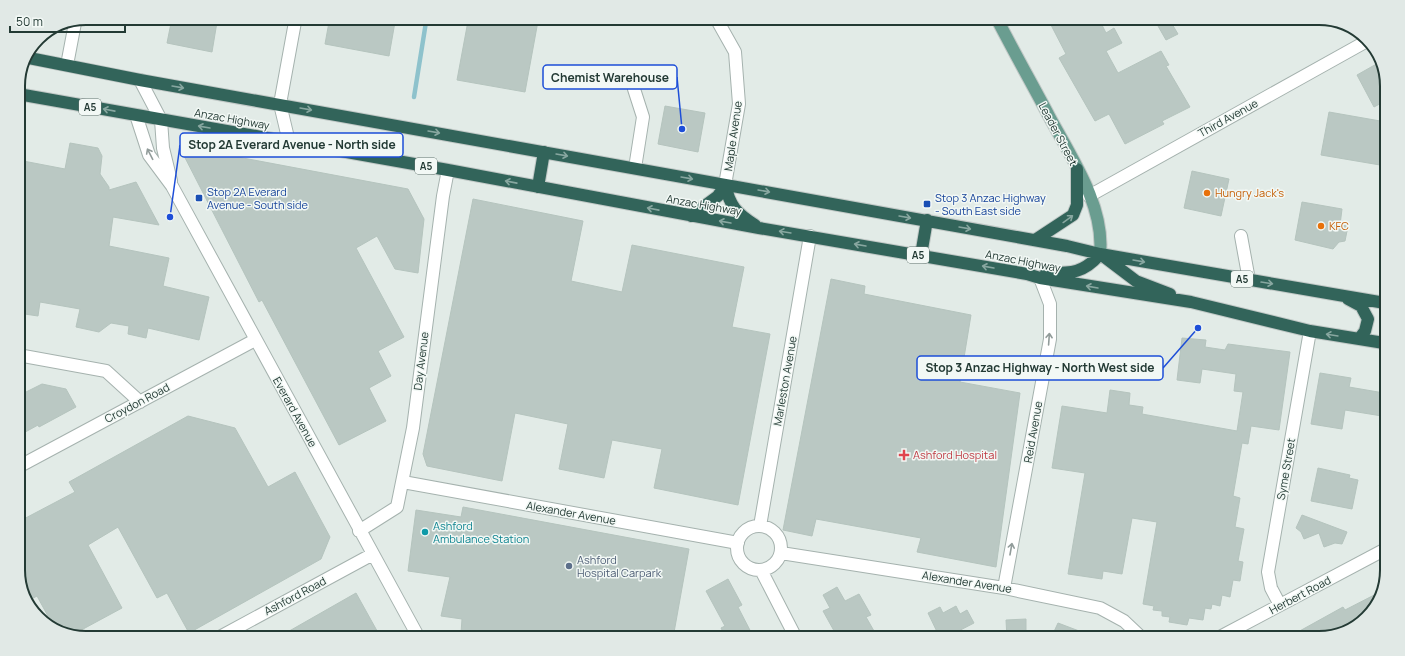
<svg xmlns="http://www.w3.org/2000/svg" width="1405" height="656" viewBox="0 0 1405 656" font-family="Manrope,sans-serif">
	<style>
		.lines { fill: none; stroke-linecap: round; stroke-linejoin: round }
		.stream { stroke: #8ec2cc; stroke-width: 4.5 }
		.building { fill: #bac8c3; stroke: #b5c4be }
		.minor-casing { stroke: #a5b2ae; stroke-width: 14 }
		.major-casing { stroke: #c1c8c6; stroke-width: 14 }
		.highway-casing { stroke: #c1c8c6; stroke-width: 14 }
		.minor { stroke: #fff; stroke-width: 12 }
		.major { stroke: #6a9d90; stroke-width: 12 }
		.highway { stroke: #32645a; stroke-width: 12 }
		.oneway { stroke: #88a7a0 }
		.oneway2 { stroke: #919c9a }
		.food-dot { fill: #e8710a; stroke: #f2f8f5; stroke-width: 1.5 }
		.transit-dot { fill: #1a4fb4; stroke: #f2f8f5; stroke-width: 1.5 }
		.health-dot { fill: #e0444e; stroke: #f2f8f5; stroke-width: 1.5 }
		.culture-dot { fill: #0f9aa8; stroke: #f2f8f5; stroke-width: 1.5 }
		.service-dot { fill: #5c6f8a; stroke: #f2f8f5; stroke-width: 1.5 }
		.labels { text-anchor: middle; stroke-width: 3; stroke-linejoin: round; paint-order: stroke }
		.shield { fill: #f2f8f5; stroke: #61736e; stroke-width: 1 }
		.shield-label { font-size: 10px; font-weight: bold; fill: #233a34 }
		.street-label { font-size: 11px; fill: #233a34; stroke: #f2f8f5 }
		.transit-label { font-size: 11px; fill: #164399; stroke: #f2f8f5; text-anchor: start }
		.food-label { font-size: 11px; fill: #c56008; stroke: #f2f8f5; text-anchor: start }
		.health-label { font-size: 11px; fill: #be3a42; stroke: #f2f8f5; text-anchor: start }
		.culture-label { font-size: 11px; fill: #0d838f; stroke: #f2f8f5; text-anchor: start }
		.service-label { font-size: 11px; fill: #4e5e75; stroke: #f2f8f5; text-anchor: start }
		.rim { fill: none; stroke: #233a34; stroke-width: 2 }
		.leader { fill: none; stroke: #1d4ed8; stroke-width: 1.5 }
		.callout-dot { fill: #1d4ed8; stroke: #f2f8f5; stroke-width: 1.5 }
		.callout { fill: #f2f8f5; stroke: #1d4ed8; stroke-width: 1.5 }
		.callout-label { font-size: 12px; text-anchor: middle; font-weight: bold; fill: #233a34 }
	</style>
	<rect width="100%" height="100%" fill="#e2ebe7"/>
	<g class="lines">
		<path class="stream" d="M414,97L426,22"/>
	</g>
	<path class="building" d="M1062,19H1099L1106,33L1114,28L1122,43L1106,51L1118,73L1161,51L1169,65L1166,66L1190,107L1162,121L1164,124L1125,144L1109,114L1095,121L1059,58L1066,54L1051,25Z
		M1154,19H1169L1178,34L1166,40Z
		M468,21H538L525,92L457,80Z
		M217,22L212,52L167,43L171,23Z
		M329,22H395L389,56L325,44Z
		M1380,62L1387,81V100L1374,107L1357,75Z
		M665,106L705,113L698,152L658,144Z
		M1329,112L1386,122V166L1321,155Z
		M70,143L98,148L102,156L100,174L109,187V190L136,182L159,225L113,217L109,246L169,258L163,286L209,297L199,340L148,328L146,338L128,334L129,326L111,323L99,332L76,327L80,309L40,302L38,316L18,313V160L65,169Z
		M179,146L408,189L424,219L418,273L395,269L377,236L356,248L404,337L378,351L391,376L369,388L386,421L339,445L262,300L259,302Z
		M1192,171L1229,179L1221,216L1184,208Z
		M473,199L583,221L571,281L622,292L632,245L744,267L732,327L770,334L738,505L654,488L662,449L612,440L604,478L559,469L568,424L515,413L502,481L427,466L423,454Z
		M1302,202L1342,209L1340,225L1348,226L1345,241L1339,242L1333,249L1295,240Z
		M831,279L865,286L864,294L971,315L960,382L1020,393L996,567L917,552L921,538L816,519L812,536L783,530Z
		M1182,338L1206,340L1205,347L1225,350L1228,344L1290,352L1279,430L1251,426L1248,444L1242,443L1233,496L1240,498L1235,527L1244,529L1238,561L1243,562L1240,581L1233,580L1230,597L1222,595L1220,606L1212,604L1211,609L1205,608L1203,620L1189,618L1187,625L1169,622L1170,617L1162,616V611L1153,610L1154,606L1143,604L1157,522L1132,518L1122,574L1103,571L1102,579L1068,574L1085,473L1052,468L1062,406L1107,413L1110,390L1130,393L1129,405L1143,407L1142,414L1237,431L1243,392L1234,391L1236,374L1202,369L1200,383L1177,380Z
		M1320,373L1351,378L1349,387L1384,393L1382,416L1345,410L1342,429L1311,424Z
		M42,384L66,389L76,407L39,427L38,425L18,436V396Z
		M188,416L235,428L268,487L295,472L330,537L321,559L189,633L167,593L157,598L118,527L88,545L122,608L72,635L60,633L55,629L37,596L28,601L18,575V522L75,492L69,482Z
		M1318,468L1350,475L1349,478L1358,480L1352,509L1311,501Z
		M463,507L689,549L673,638H489L461,633L462,619L441,616L450,577L408,571L416,510L461,517Z
		M1302,515L1347,532L1342,544L1335,543L1324,547L1319,533L1304,539L1301,532L1296,528Z
		M728,579L742,605L738,607L754,638H726L721,628L725,626L706,591Z
		M837,587L845,601L859,594L871,615L866,617L878,638H838L823,611L830,608L823,595Z
		M1382,591V596L1357,627L1320,638H1287L1343,607L1345,610Z
		M356,593L381,638H277Z
		M956,606L960,614L967,610L974,623L945,638H940L928,613L940,607L943,613Z
		M1026,619V638H1007L1006,620Z
		M1058,623L1095,637V638H1051Z"/>
	<g class="lines">
		<defs>
			<path id="minor" d="M717,20L735,52L739,104L725,185
				M67,65L75,23
				M140,80L161,120L163,148L171,181
				M634,89L643,117L635,168
				M136,115L149,155L172,186L419,638
				M289,142L280,104L295,22
				M1089,196L1367,41
				M1241,236L1249,280
				M18,355L106,371L140,402
				M18,467L255,340
				M403,482L738,543
				M760,526L810,236
				M737 548a22 22 0 1 1 44 0a22 22 0 1 1-44 0Z
				M359,531L397,507L413,428L443,196L448,170
				M781,553L1004,588L1100,608L1124,621L1142,638
				M761,570L796,638
				M1004,588L1050,339V304L1040,278
				M1280,605L1271,588L1268,572L1310,331
				M218,638L373,554
				M1218,638L1382,551"/>
			<path id="major" d="M997,19C1014,52 1032,84 1049,116C1071,157 1105,206 1100,254"/>
			<path id="highway" d="M29,58L140,80L1067,246L1100,254L1385,303
				M18,94L448,170L759,228L1027,274L1040,278L1191,302L1310,331L1384,343
				M725,185C730,206 736,213 755,225
				M538,187L544,152
				M691,216L718,196L725,185
				M1035,240L1073,215L1077,205V169
				M921,255L927,220
				M1103,256L1136,281L1170,294
				M1046,273C1070,273 1083,274 1100,254
				M1348,299L1361,306L1368,319L1365,331L1359,339"/>
		</defs>
		<use href="#minor" class="minor-casing"/>
		<use href="#major" class="major-casing"/>
		<use href="#highway" class="highway-casing"/>
		<use href="#minor" class="minor"/>
		<use href="#major" class="major"/>
		<use href="#highway" class="highway"/>
	</g>
	<defs><path id="oneway-shaft" d="M-6 0H5M1.5-3L5.5 0L1.5 3" fill="none" stroke-width="1.6" stroke-linecap="round" stroke-linejoin="round"/></defs>
	<g class="oneway">
		<use href="#oneway-shaft" transform="translate(178 87) rotate(10)"/>
		<use href="#oneway-shaft" transform="translate(306 109) rotate(10)"/>
		<use href="#oneway-shaft" transform="translate(109 110) rotate(-169)"/>
		<use href="#oneway-shaft" transform="translate(204 127) rotate(-170)"/>
		<use href="#oneway-shaft" transform="translate(434 132) rotate(10)"/>
		<use href="#oneway-shaft" transform="translate(562 155) rotate(10)"/>
		<use href="#oneway-shaft" transform="translate(687 178) rotate(10)"/>
		<use href="#oneway-shaft" transform="translate(511 182) rotate(-169)"/>
		<use href="#oneway-shaft" transform="translate(764 191) rotate(10)"/>
		<use href="#oneway-shaft" transform="translate(653 209) rotate(-169)"/>
		<use href="#oneway-shaft" transform="translate(905 217) rotate(10)"/>
		<use href="#oneway-shaft" transform="translate(1068 219) rotate(-36)"/>
		<use href="#oneway-shaft" transform="translate(725 222) rotate(-170)"/>
		<use href="#oneway-shaft" transform="translate(965 228) rotate(10)"/>
		<use href="#oneway-shaft" transform="translate(785 232) rotate(-171)"/>
		<use href="#oneway-shaft" transform="translate(860 245) rotate(-170)"/>
		<use href="#oneway-shaft" transform="translate(1139 261) rotate(10)"/>
		<use href="#oneway-shaft" transform="translate(988 267) rotate(-170)"/>
		<use href="#oneway-shaft" transform="translate(1267 283) rotate(9)"/>
		<use href="#oneway-shaft" transform="translate(1092 287) rotate(-170)"/>
		<use href="#oneway-shaft" transform="translate(1332 335) rotate(-171)"/>
	</g>
	<g class="oneway2">
		<use href="#oneway-shaft" transform="translate(150 154) rotate(-117)"/>
		<use href="#oneway-shaft" transform="translate(1049 339) rotate(-86)"/>
		<use href="#oneway-shaft" transform="translate(1011 549) rotate(-80)"/>
	</g>
	<g class="food-dot">
		<circle cx="1207" cy="193" r="4"/>
		<circle cx="1321" cy="226" r="4"/>
	</g>
	<g class="transit-dot">
		<rect x="195" y="194" width="8" height="8" rx="2"/>
		<rect x="923" y="200" width="8" height="8" rx="2"/>
	</g>
	<path class="health-dot" d="M902 449h4v4h4v4h-4v4h-4v-4h-4v-4h4z"/>
	<circle class="culture-dot" cx="425" cy="532" r="4"/>
	<circle class="service-dot" cx="569" cy="566" r="4"/>
	<g class="labels">
		<g class="shield">
			<rect x="79" y="99" width="22" height="16" rx="3"/>
			<rect x="415" y="158" width="22" height="16" rx="3"/>
			<rect x="907" y="247" width="22" height="16" rx="3"/>
			<rect x="1231" y="271" width="22" height="16" rx="3"/>
		</g>
		<g class="shield-label">
			<text x="90" y="111">A5</text>
			<text x="426" y="170">A5</text>
			<text x="918" y="259">A5</text>
			<text x="1242" y="283">A5</text>
		</g>
		<g class="street-label">
			<text transform="translate(1228 118) rotate(-29)" y="4">Third Avenue</text>
			<text transform="translate(232 119) rotate(10)" y="4">Anzac Highway</text>
			<text transform="translate(1058 134) rotate(62)" y="4">Leader Street</text>
			<text transform="translate(733 136) rotate(-82)" y="4">Maple Avenue</text>
			<text transform="translate(704 205) rotate(10)" y="4">Anzac Highway</text>
			<text transform="translate(1023 261) rotate(11)" y="4">Anzac Highway</text>
			<text transform="translate(421 361) rotate(-83)" y="4">Day Avenue</text>
			<text transform="translate(785 381) rotate(-80)" y="4">Marleston Avenue</text>
			<text transform="translate(137 403) rotate(-28)" y="4">Croydon Road</text>
			<text transform="translate(295 412) rotate(61)" y="4">Everard Avenue</text>
			<text transform="translate(1033 432) rotate(-80)" y="4">Reid Avenue</text>
			<text transform="translate(1286 469) rotate(-80)" y="4">Syme Street</text>
			<text transform="translate(571 513) rotate(10)" y="4">Alexander Avenue</text>
			<text transform="translate(967 582) rotate(9)" y="4">Alexander Avenue</text>
			<text transform="translate(1300 595) rotate(-28)" y="4">Herbert Road</text>
			<text transform="translate(295 596) rotate(-28)" y="4">Ashford Road</text>
		</g>
		<g class="transit-label">
			<text x="207" y="196">Stop 2A Everard<tspan x="207" dy="13">Avenue - South side</tspan></text>
			<text x="935" y="202">Stop 3 Anzac Highway<tspan x="935" dy="13">- South East side</tspan></text>
		</g>
		<g class="food-label">
			<text x="1215" y="197">Hungry Jack's</text>
			<text x="1329" y="230">KFC</text>
		</g>
		<g class="health-label">
			<text x="913" y="459">Ashford Hospital</text>
		</g>
		<g class="culture-label">
			<text x="433" y="530">Ashford<tspan x="433" dy="13">Ambulance Station</tspan></text>
		</g>
		<g class="service-label">
			<text x="577" y="564">Ashford<tspan x="577" dy="13">Hospital Carpark</tspan></text>
		</g>
	</g>
	<path d="M0 0H1405V656H0ZM86 25H1319A61 61 0 0 1 1380 86V570A61 61 0 0 1 1319 631H86A61 61 0 0 1 25 570V86A61 61 0 0 1 86 25Z" fill="#e1e9e6" fill-rule="evenodd"/>
	<path class="rim" d="M86 25H1319A61 61 0 0 1 1380 86V570A61 61 0 0 1 1319 631H86A61 61 0 0 1 25 570V86A61 61 0 0 1 86 25Z"/>
	<path class="leader" d="M682 129L677 77M170 217L180 145M1198 328L1163 368"/>
	<g class="callout-dot">
		<circle cx="682" cy="129" r="4"/>
		<circle cx="170" cy="217" r="4"/>
		<circle cx="1198" cy="328" r="4"/>
	</g>
	<g class="callout">
		<rect x="543" y="65" width="134" height="24" rx="4"/>
		<rect x="180" y="133" width="223" height="24" rx="4"/>
		<rect x="917" y="356" width="246" height="24" rx="4"/>
	</g>
	<g class="callout-label">
		<text x="610" y="82">Chemist Warehouse</text>
		<text x="292" y="149">Stop 2A Everard Avenue - North side</text>
		<text x="1040" y="372">Stop 3 Anzac Highway - North West side</text>
	</g>
	<path d="M10 26v6h115v-6" fill="none" stroke="#233a34" stroke-width="2"/>
	<text x="16" y="26" font-size="12" fill="#233a34" stroke="#f2f8f5" stroke-width="3" paint-order="stroke">50 m</text>
</svg>
